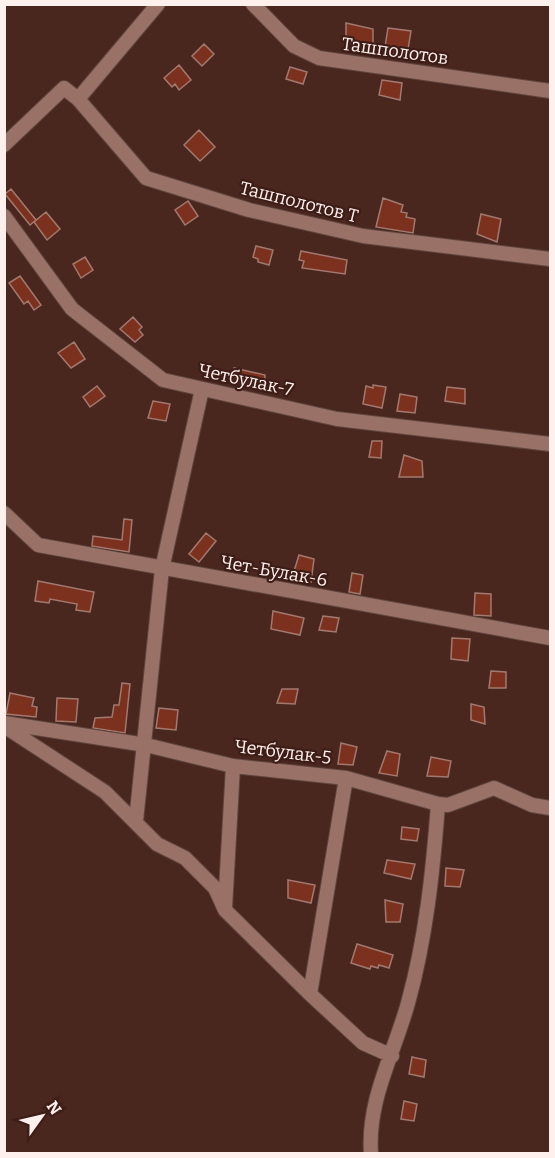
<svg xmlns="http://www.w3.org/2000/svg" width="555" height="1158" viewBox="0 0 555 1158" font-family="Bitter,serif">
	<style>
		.building { fill: #7c311f; stroke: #a2796f; stroke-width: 1.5 }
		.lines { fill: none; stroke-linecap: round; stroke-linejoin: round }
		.minor-casing { stroke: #60453f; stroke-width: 16 }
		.minor { stroke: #997167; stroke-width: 14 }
		.labels { text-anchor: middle; stroke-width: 4.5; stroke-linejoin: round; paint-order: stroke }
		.street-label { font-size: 18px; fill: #fef0ed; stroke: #3e1d16 }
	</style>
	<rect width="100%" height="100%" fill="#49271f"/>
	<path class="building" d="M346,23L373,29V48L346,42Z
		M388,28L411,31L407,55L384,53Z
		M204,44L214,54L202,66L192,56Z
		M179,65L191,80L179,90L175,84L172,87L164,78Z
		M290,67L307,72L303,84L286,79Z
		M382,80L402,83L400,100L379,95Z
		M199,130L215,147L200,161L184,145Z
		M11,189L36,220L30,225L5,194Z
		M383,198L403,205L401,212L407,213L406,217L415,219L413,233L376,227Z
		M188,201L198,216L185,225L175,210Z
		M46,212L60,229L47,240L34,222Z
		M481,214L501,219L497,242L477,234Z
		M256,246L273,250L269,265L258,262V259L253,257Z
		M301,251L347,260L345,274L302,268L304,261L299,260Z
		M85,257L93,270L81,278L73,264Z
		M20,276L41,305L34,310L28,301L24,304L9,283Z
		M133,317L142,327L139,330L143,335L135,342L120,329Z
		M74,342L85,359L71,368L58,353Z
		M234,368L265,375L264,388L231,381Z
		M373,385L386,387L382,408L363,404L366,386L373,388Z
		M97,386L105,396L90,407L83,397Z
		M447,387L465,389V404L445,401Z
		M400,394L417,397L415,413L397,411Z
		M153,401L170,404L166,421L148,418Z
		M372,441H382L381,458L369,457Z
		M404,455L422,461L423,477H399Z
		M124,519L132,520L129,552L92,546L93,536L122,540Z
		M206,533L216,541L199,562L189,554Z
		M299,555L314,559L311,582L292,578Z
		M352,573L363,575L360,594L349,592Z
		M38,581L94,592L90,612L76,610L77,604L50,599L49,603L35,601Z
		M475,593L491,594V616L474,615Z
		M273,611L304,618L300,635L271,629Z
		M323,616L339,618L336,632L319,630Z
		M452,638L470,639L468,661L451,659Z
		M491,671L506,672V688H489Z
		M122,683L130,684L125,733L93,728L95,718L112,717L114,705H119Z
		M282,689H298L295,704L277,703Z
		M10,693L34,698L32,706L37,707L36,717L6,714Z
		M57,698L78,699L76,722L56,721Z
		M471,704L484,707L485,724L471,720Z
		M159,708L178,710L176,730L156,728Z
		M341,743L357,747L353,765L338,764Z
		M387,751L400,754L397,776L379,773Z
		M431,757L451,761L448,777L427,776Z
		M402,827L419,829L417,841L401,839Z
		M387,860L415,864L411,879L384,873Z
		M446,868L464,870L460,887L445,886Z
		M288,880L315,885L311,903L288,898Z
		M385,900L403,904L400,922H386Z
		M357,944L393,955L389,968L379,965L378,968L371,966L370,969L351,963Z
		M412,1057L426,1060L424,1077L409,1074Z
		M404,1101L417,1104L414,1121L401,1119Z"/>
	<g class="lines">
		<defs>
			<path id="minor" d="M253,4L294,46L319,58L550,91
				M78,99L146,178L249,210L363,236L550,259
				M4,145L64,88L78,99L158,4
				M4,216L72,309L163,380L337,419L550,444
				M4,513L38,545L550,638
				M4,723L146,745L233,766L346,778L438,804L448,805L494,788L532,805L550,808
				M4,726L105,792L157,844L185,858L215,888L225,910L310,994L363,1043L392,1056
				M136,821L162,569L202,389
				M225,908L233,766
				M310,994L346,778
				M371,1154C367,1100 394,1054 408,1003C426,938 433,871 438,804"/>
		</defs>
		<use href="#minor" class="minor-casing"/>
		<use href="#minor" class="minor"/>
	</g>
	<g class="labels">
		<g class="street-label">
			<text transform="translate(395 51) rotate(8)" y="6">Ташполотов</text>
			<text transform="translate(299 202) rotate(14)" y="6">Ташполотов Т</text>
			<text transform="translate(246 380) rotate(12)" y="6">Четбулак-7</text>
			<text transform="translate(274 571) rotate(10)" y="6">Чет-Булак-6</text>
			<text transform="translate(283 752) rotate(7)" y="6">Четбулак-5</text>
		</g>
	</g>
	<rect width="555" height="1158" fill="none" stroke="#fef0ed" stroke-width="12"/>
	<g transform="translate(42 1116) rotate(56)" stroke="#3e1d16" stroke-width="4.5" paint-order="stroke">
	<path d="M0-4.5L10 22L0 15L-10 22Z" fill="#fef0ed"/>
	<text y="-9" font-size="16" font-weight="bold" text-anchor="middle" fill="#fef0ed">N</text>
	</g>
</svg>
